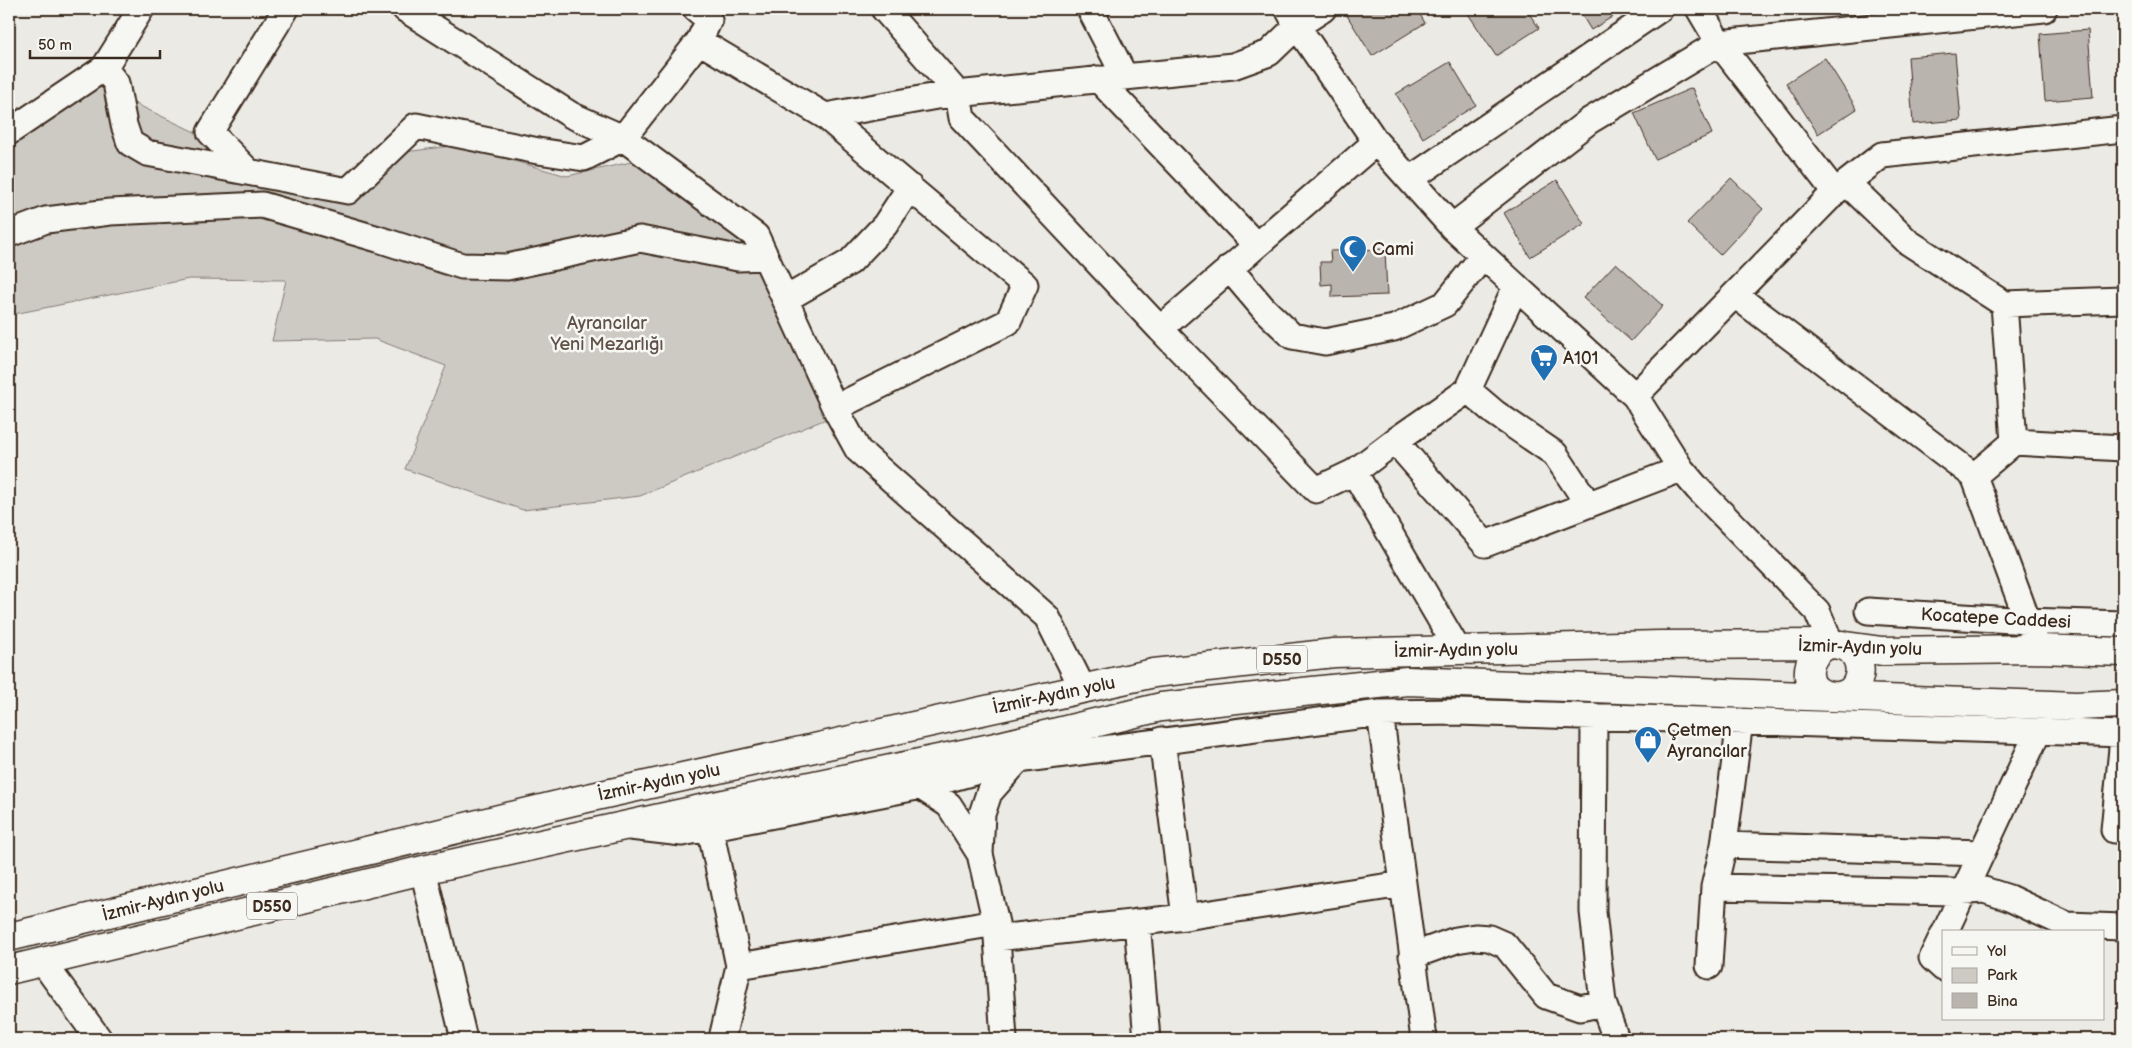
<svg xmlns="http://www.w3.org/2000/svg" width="2132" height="1048" viewBox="0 0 2132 1048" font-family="'Balsamiq Sans',sans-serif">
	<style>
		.green { fill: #cdcac4; stroke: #847a71 }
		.building { fill: #bab4ae; stroke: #3b2a1e }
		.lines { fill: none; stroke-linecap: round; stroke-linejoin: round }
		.minor-casing { stroke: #3b2a1e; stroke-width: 29 }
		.highway-casing { stroke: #3b2a1e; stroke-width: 31 }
		.minor { stroke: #f6f6f2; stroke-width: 25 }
		.highway { stroke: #f6f6f2; stroke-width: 28 }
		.labels { text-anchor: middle; stroke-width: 5; stroke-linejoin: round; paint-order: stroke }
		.shield { fill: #f6f6f2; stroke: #73675e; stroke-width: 1 }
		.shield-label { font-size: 16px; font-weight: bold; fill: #3b2a1e }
		.poi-label { font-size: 18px; fill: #3b2a1e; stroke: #f6f6f2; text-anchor: start }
		.park-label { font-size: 18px; fill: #605248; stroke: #f6f6f2 }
		.street-label { font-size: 18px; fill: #3b2a1e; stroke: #f6f6f2 }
	</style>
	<rect width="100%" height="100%" fill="#ebeae5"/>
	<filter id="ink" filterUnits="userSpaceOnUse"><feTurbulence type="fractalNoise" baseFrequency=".02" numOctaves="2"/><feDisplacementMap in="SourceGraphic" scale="10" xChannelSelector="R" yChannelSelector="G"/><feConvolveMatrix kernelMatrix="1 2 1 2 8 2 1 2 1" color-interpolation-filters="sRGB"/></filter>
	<g filter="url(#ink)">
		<path class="green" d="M96,85L199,134L233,176L339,203L405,152L458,145L567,176L636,161L744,234L831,417L640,496L523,510L405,469L446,366L375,339L272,341L286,280L189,279L9,315V143Z"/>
		<path class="building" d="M1343,9H1417L1425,23L1372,56Z
			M1465,9H1526L1539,28L1496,56Z
			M1578,9H1625L1591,30Z
			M2088,30L2093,97L2045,101L2040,34Z
			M1955,53L1961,120L1913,124L1908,57Z
			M1825,58L1857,109L1818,134L1786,83Z
			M1450,62L1476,105L1423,138L1396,94Z
			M1692,88L1712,134L1655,159L1634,113Z
			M1731,178L1763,209L1720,255L1687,223Z
			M1557,180L1584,224L1530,257L1504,213Z
			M1385,249L1387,295L1332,297V284L1321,285L1320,262H1331L1330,251Z
			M1616,263L1663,306L1631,341L1583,298Z"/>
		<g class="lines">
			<defs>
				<path id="minor" d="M405,9L571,115L623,138L756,236L835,408L858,450L1047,617L1083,689
					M884,9L958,94L962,118L1160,329
					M1090,9L1125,77
					M1288,9L1297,26L1376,142L1452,227L1635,396L1681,469L1698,489L1817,611L1831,644
					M1699,9L1719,43L1835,192
					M699,41L825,116L1025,285L1008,322L835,408
					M104,68L116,83L124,125L130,143L147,153L348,191L416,126L538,151L584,158L623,138L699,41L709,20L696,9
					M1098,79L1256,245
					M825,116L937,96L1233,66L1269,53L1297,26L1323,9
					M9,132L104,68L141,9
					M248,171L210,132L286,9
					M1410,179L1660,9
					M1847,183L1908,242L2004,304L2014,442L1974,476
					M1452,227L1589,121L1719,43L2044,9
					M9,234L46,220L110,212L262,205L378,239L462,266L507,267L640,239L738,258L765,257
					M1229,268L1263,308L1292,336L1325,342L1394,328L1445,304L1483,256
					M1735,295L1974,476L2038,649
					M786,299L850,262L885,225L910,187
					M2004,304L2123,300
					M1468,390L1495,413L1555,454L1588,504
					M1635,396L1835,192L1882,155L2123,129
					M1395,441L1468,390L1516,286
					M2014,442L2123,448
					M1354,472L1316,490L1160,329L1376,142
					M1868,611L2027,621L2123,624
					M1458,650L1354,472L1395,441L1485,544L1681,469
					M1380,713L1424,1039
					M1594,716L1593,912L1603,1003L1616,1039
					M1740,721L1724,845L1714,887L1954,892L1984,890L2009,898L2067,925L2123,927
					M2123,738L2114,830H2123
					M1162,740L1185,917
					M920,786L949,805L980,854
					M630,827L682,833L927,785L1018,760L1380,713L1458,712L2123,734
					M710,828L739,966L722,1038
					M1724,845L1982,853
					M423,870L464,1039
					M1137,922L1147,1039
					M1945,932L2038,732
					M1943,935L1932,958L1943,968
					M997,938L1185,917L1403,884
					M1412,956L1456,940L1475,937L1489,938L1505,945L1546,996L1580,1008L1603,1003
					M42,961L99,1039
					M739,966L996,923
					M1709,966L1714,887
					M1004,1039L996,923L980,854L982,814L989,793L1018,760"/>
				<path id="highway" d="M1831,644C1802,653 1800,694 1833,696C1863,699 1870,655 1842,645
					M9,937L574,801L1154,673L1334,653L1660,645L1831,644L1882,651L2038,649L2123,652
					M9,970L423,870L724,804L991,748L1161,707L1407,681L2076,706L2123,704"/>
			</defs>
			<use href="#minor" class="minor-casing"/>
			<use href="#highway" class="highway-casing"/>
			<use href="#minor" class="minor"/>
			<use href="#highway" class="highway"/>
		</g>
	</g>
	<defs>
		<symbol id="mosque-pin" viewBox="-11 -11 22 30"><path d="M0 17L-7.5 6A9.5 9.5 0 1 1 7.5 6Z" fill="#1f6fb2" stroke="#f6f6f2"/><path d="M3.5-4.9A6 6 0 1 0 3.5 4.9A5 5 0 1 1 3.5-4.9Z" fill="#fff"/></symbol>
		<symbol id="supermarket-pin" viewBox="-11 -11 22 30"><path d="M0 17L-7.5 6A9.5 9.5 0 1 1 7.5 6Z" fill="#1f6fb2" stroke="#f6f6f2"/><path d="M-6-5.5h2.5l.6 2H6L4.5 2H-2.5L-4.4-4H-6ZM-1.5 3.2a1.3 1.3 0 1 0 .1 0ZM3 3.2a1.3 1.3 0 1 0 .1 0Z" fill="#fff"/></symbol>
		<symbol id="shop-pin" viewBox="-11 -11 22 30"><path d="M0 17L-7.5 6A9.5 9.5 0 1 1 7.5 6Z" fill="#1f6fb2" stroke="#f6f6f2"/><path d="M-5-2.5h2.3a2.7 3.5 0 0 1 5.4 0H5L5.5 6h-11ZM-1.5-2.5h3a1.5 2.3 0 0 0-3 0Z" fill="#fff"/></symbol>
	</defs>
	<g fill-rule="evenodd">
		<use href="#mosque-pin" x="1337" y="233" width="32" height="43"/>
		<use href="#supermarket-pin" x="1528" y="342" width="32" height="43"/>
		<use href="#shop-pin" x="1632" y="724" width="32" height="43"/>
	</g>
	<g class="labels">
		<g class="shield">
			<rect x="1257" y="645.5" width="50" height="27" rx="4"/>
			<rect x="247" y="892.5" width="50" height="27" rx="4"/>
		</g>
		<g class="shield-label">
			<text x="1282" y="665">D550</text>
			<text x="272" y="912">D550</text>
		</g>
		<g class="poi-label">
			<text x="1372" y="255">Cami</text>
			<text x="1563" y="364">A101</text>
			<text x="1667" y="736">Çetmen<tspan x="1667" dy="21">Ayrancılar</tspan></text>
		</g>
		<g class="park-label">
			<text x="607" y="329">Ayrancılar<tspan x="607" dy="21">Yeni Mezarlığı</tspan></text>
		</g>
		<g class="street-label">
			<text transform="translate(1996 618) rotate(3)" y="6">Kocatepe Caddesi</text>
			<text transform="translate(1860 647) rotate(2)" y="6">İzmir-Aydın yolu</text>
			<text transform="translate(1456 650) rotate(-1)" y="6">İzmir-Aydın yolu</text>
			<text transform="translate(1054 695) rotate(-12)" y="6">İzmir-Aydın yolu</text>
			<text transform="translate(659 782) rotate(-12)" y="6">İzmir-Aydın yolu</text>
			<text transform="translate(163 900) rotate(-14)" y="6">İzmir-Aydın yolu</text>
		</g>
	</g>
	<rect width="2132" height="1048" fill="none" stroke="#f6f6f2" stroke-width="30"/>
	<rect x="15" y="15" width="2102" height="1018" fill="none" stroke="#3b2a1e" stroke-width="2" filter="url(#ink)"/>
	<rect x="1942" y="930" width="162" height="90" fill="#f6f6f2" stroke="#aba49d"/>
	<rect x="1952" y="947" width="25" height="8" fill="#f6f6f2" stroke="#aba49d"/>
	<text x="1987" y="956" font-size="15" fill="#3b2a1e">Yol</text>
	<rect x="1952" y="968" width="25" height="15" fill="#cdcac4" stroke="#aba49d"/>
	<text x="1987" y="980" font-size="15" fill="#3b2a1e">Park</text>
	<rect x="1952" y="993" width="25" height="15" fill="#bab4ae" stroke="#aba49d"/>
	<text x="1987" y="1006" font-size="15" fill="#3b2a1e">Bina</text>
	<path d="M30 50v8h130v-8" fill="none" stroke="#3b2a1e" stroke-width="2.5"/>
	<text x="38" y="50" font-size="15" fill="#3b2a1e" stroke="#f6f6f2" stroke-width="4" paint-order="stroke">50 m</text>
</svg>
